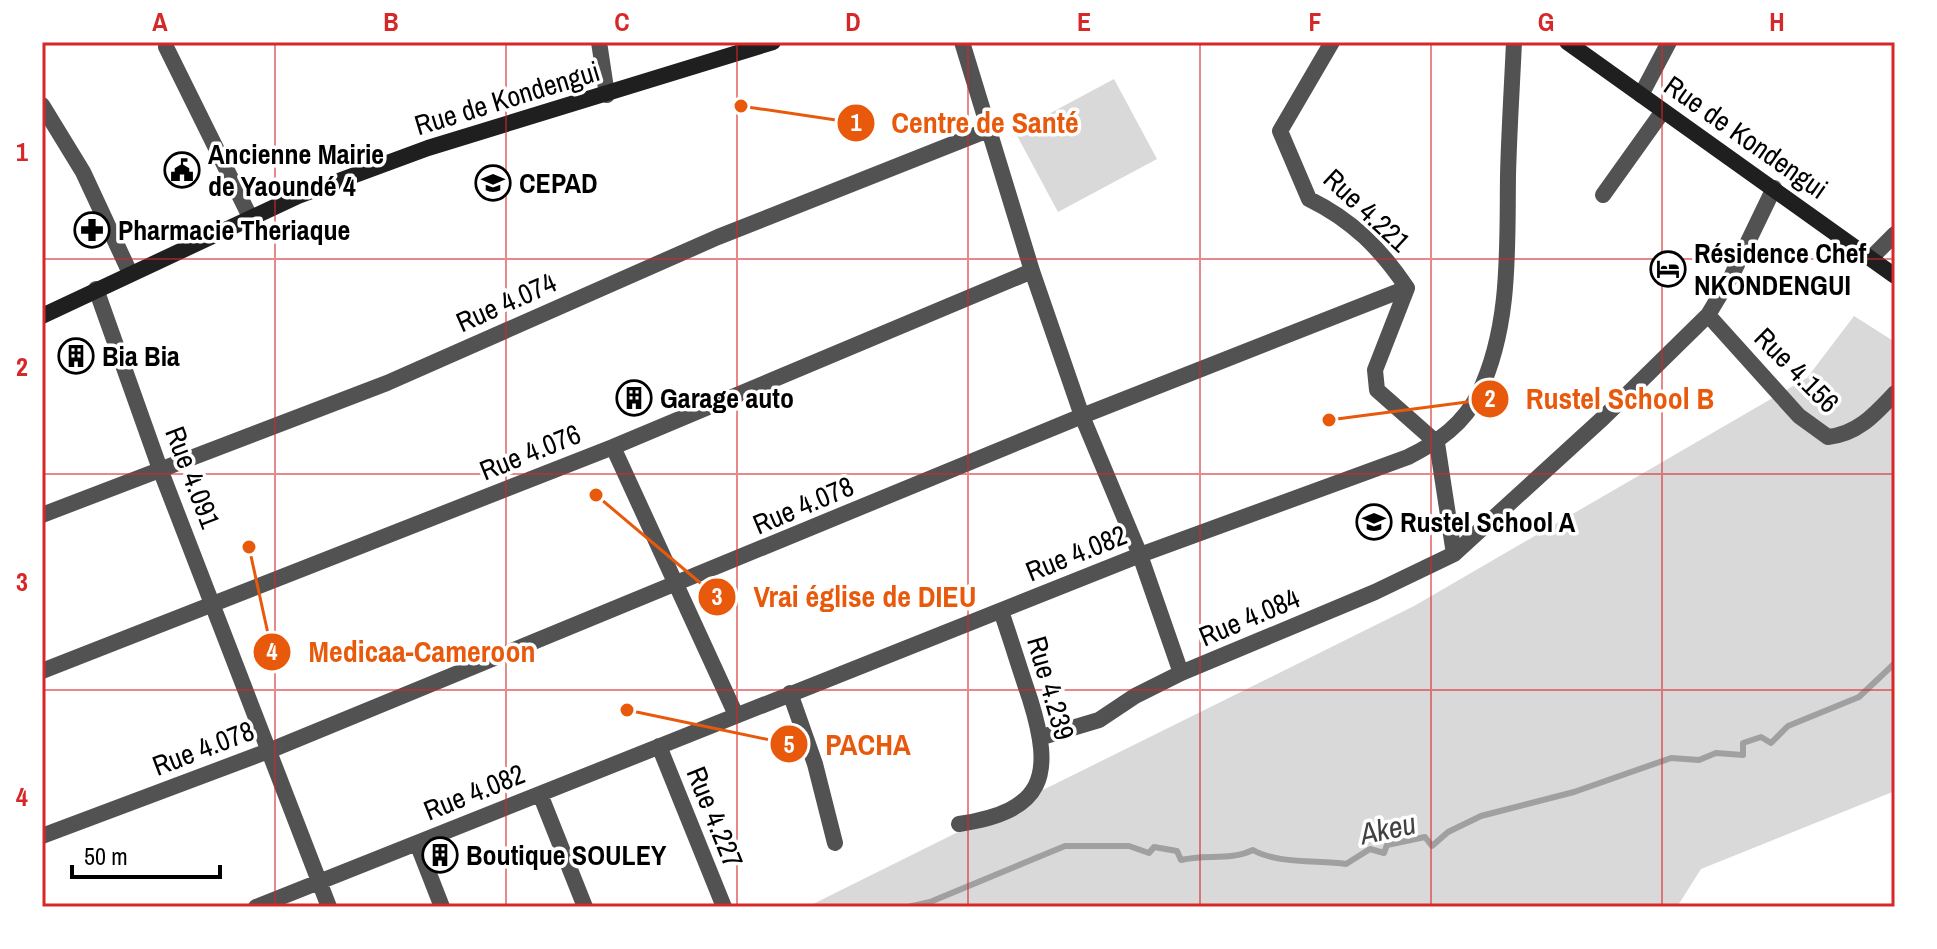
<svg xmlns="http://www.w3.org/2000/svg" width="1937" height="949" viewBox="0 0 1937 949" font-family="'Archivo Narrow',sans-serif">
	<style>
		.green { fill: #d9d9d9 }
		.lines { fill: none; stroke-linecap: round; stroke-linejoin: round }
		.stream { stroke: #a0a0a0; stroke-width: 6 }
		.minor { stroke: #525252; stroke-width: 16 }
		.secondary { stroke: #1f1f1f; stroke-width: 16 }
		.grid { fill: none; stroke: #d62828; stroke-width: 2; stroke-opacity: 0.55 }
		.labels { text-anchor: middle; stroke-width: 7; stroke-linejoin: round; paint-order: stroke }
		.street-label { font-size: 28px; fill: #000; stroke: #fff }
		.poi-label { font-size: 28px; font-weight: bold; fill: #000; stroke: #fff; text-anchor: start }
		.water-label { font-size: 30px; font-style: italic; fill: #414141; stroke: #fff }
		.leader { fill: none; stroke: #e8590c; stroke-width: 3 }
		.callout-dot { fill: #e8590c; stroke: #fff; stroke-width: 3 }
		.mark-label { font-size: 24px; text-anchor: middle; font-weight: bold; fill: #fff }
		.callout-label { font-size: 30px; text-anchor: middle; font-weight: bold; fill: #e8590c; stroke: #fff; stroke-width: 7; stroke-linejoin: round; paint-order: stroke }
		.neatline { fill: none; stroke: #d62828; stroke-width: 3 }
		.grid-label { font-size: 26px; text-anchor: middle; font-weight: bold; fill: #d62828 }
	</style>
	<rect width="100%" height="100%" fill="#fff"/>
	<path class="green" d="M1114,79L1157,159L1058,212L1015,132Z
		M1854,316L1895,342V791L1701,869L1677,907H807L1414,606L1807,378Z"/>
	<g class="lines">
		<path class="stream" d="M908,907L930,902L1065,846H1129L1149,853L1154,847L1177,851L1181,860C1206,854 1230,861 1253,850C1277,864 1317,860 1346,864L1370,849L1384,853L1387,845L1425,837L1432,846L1448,832L1481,816L1574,792L1671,758L1699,760L1716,753L1743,755V743L1761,737L1771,743L1788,726L1859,697L1895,663"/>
		<path class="minor" d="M599,42L607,95
			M962,42L1032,271L1082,416L1140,555L1181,673L1375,592L1454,554L1603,418L1708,315L1732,275L1774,188
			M1332,42L1280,131L1309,199C1352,220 1381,249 1407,288
			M166,47L250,217
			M1641,95L1669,42
			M42,105L83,172L130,273
			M1603,195L1663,111
			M1871,258L1895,234
			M96,289L160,469L329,907
			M1708,315L1799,416L1828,437C1858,434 1875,414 1895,393
			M613,447L736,715
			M42,515L387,383L718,237L988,130
			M42,671L613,447L1032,271
			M790,693L815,764L835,843
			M1042,737L1099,720L1135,696L1181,673
			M659,746L724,907
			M540,794L585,907
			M959,824C1045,811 1054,776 1030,699C1020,670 1011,640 1001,611
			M42,836L271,750L1082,416L1407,288L1375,370L1377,390L1437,443L1454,554
			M417,843L442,907
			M256,907L1140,555L1408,457C1438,442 1464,424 1479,393C1511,326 1507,249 1508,176C1509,132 1512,87 1514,42"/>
		<path class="secondary" d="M1567,42L1895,276
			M42,316L298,196L428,148L773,42"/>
	</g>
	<path class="grid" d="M275,42V907M506,42V907M737,42V907M968,42V907M1200,42V907M1431,42V907M1662,42V907M42,259H1895M42,474H1895M42,690H1895"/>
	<defs>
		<symbol id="civic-ring" viewBox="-11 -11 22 22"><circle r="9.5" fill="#fff" stroke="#000" stroke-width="1.5"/><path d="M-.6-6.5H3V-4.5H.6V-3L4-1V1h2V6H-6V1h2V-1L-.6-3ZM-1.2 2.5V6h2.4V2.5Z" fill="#000"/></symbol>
		<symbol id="school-ring" viewBox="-11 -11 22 22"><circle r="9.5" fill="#fff" stroke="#000" stroke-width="1.5"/><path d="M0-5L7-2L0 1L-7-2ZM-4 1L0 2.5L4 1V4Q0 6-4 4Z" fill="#000"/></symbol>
		<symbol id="pharmacy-ring" viewBox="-11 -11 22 22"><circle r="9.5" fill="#fff" stroke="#000" stroke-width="1.5"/><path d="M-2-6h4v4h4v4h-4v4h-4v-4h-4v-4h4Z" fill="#000"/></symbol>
		<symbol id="hotel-ring" viewBox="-11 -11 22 22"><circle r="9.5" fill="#fff" stroke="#000" stroke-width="1.5"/><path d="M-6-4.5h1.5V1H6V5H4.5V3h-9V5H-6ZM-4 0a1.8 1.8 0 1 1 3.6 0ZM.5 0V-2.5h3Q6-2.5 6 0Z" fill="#000"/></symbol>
		<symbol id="building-ring" viewBox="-11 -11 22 22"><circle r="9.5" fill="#fff" stroke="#000" stroke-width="1.5"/><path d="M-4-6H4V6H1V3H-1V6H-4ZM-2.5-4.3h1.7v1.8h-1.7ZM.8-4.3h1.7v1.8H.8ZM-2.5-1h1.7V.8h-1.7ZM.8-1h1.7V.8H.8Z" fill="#000"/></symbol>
	</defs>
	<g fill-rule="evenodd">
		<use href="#civic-ring" x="162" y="150" width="40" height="40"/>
		<use href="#school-ring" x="473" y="163" width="40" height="40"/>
		<use href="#pharmacy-ring" x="72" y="210" width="40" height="40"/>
		<use href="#hotel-ring" x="1648" y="249" width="40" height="40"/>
		<use href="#building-ring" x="56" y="336" width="40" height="40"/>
		<use href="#building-ring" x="614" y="378" width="40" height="40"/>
		<use href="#school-ring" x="1354" y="502" width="40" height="40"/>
		<use href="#building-ring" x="420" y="835" width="40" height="40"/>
	</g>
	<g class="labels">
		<g class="street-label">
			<text transform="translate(507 98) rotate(-17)" y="10">Rue de Kondengui</text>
			<text transform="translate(1746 137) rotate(35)" y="10">Rue de Kondengui</text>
			<text transform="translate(1367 210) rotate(43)" y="10">Rue 4.221</text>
			<text transform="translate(506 302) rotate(-24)" y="10">Rue 4.074</text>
			<text transform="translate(1797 370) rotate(45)" y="10">Rue 4.156</text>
			<text transform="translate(530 452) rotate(-22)" y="10">Rue 4.076</text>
			<text transform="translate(193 477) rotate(69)" y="10">Rue 4.091</text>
			<text transform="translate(803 505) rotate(-23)" y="10">Rue 4.078</text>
			<text transform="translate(1076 553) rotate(-22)" y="10">Rue 4.082</text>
			<text transform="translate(1249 617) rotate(-23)" y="10">Rue 4.084</text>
			<text transform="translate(1051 688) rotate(74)" y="10">Rue 4.239</text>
			<text transform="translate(203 748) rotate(-21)" y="10">Rue 4.078</text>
			<text transform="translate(474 792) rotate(-22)" y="10">Rue 4.082</text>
			<text transform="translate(715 817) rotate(68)" y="10">Rue 4.227</text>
		</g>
		<g class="poi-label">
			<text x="208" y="164">Ancienne Mairie<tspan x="208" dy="32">de Yaoundé 4</tspan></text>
			<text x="519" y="193">CEPAD</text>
			<text x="118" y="240">Pharmacie Theriaque</text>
			<text x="1694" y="263">Résidence Chef<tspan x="1694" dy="32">NKONDENGUI</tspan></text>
			<text x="102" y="366">Bia Bia</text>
			<text x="660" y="408">Garage auto</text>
			<text x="1400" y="532">Rustel School A</text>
			<text x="466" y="865">Boutique SOULEY</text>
		</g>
		<g class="water-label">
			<text transform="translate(1388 829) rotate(-12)" y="10">Akeu</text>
		</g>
	</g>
	<path class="leader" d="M741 106L856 123M1329 420L1490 399M596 495L717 597M249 547L272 652M627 710L789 744"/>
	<g class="callout-dot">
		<circle cx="741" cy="106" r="8"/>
		<circle cx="1329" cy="420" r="8"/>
		<circle cx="596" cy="495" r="8"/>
		<circle cx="249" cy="547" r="8"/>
		<circle cx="627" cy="710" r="8"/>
		<circle cx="856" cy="123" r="20"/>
		<circle cx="1490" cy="399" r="20"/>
		<circle cx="717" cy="597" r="20"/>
		<circle cx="272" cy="652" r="20"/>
		<circle cx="789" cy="744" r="20"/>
	</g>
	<g class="mark-label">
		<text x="856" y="131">1</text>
		<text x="1490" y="407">2</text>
		<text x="717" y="605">3</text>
		<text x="272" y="660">4</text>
		<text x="789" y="753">5</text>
	</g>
	<g class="callout-label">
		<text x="985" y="133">Centre de Santé</text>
		<text x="1620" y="409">Rustel School B</text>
		<text x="865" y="607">Vrai église de DIEU</text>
		<text x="422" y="662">Medicaa-Cameroon</text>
		<text x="868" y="755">PACHA</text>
	</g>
	<rect width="1937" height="949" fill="none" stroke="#ffffff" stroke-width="88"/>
	<path d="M72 865v12h148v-12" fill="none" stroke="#000000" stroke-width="4"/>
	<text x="84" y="865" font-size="24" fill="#000000" stroke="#ffffff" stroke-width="6" paint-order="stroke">50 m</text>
	<rect x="44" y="44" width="1849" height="861" class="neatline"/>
	<g class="grid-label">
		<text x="160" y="31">A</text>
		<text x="391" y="31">B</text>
		<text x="622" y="31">C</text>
		<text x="853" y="31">D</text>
		<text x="1084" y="31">E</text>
		<text x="1315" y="31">F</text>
		<text x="1546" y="31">G</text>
		<text x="1777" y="31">H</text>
		<text x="22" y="161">1</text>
		<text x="22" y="376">2</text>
		<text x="22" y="591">3</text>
		<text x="22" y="806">4</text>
	</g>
</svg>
